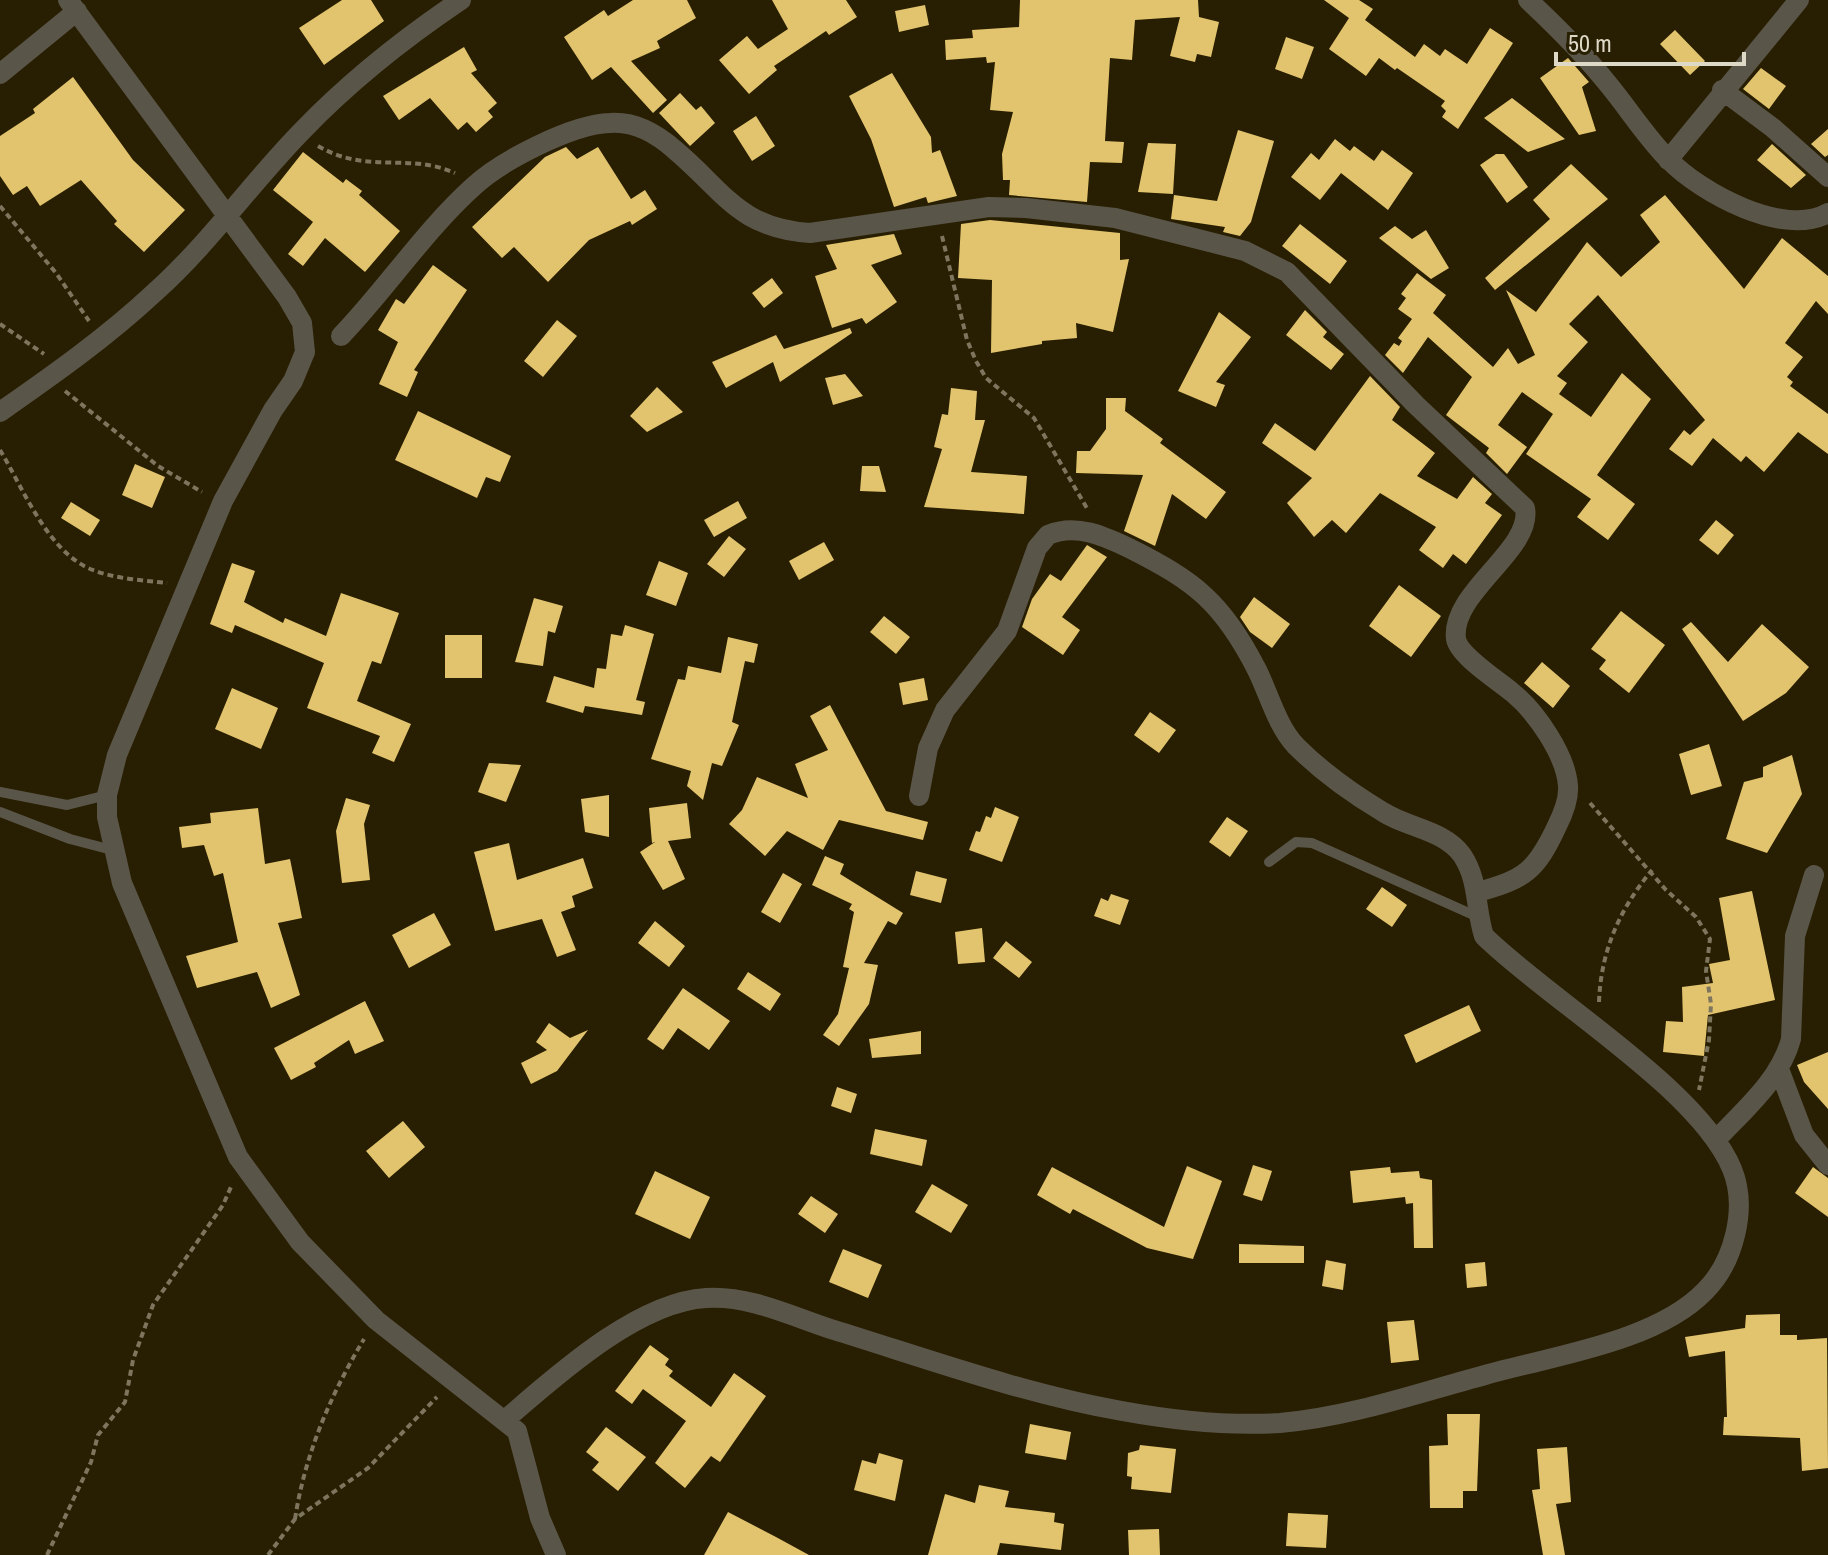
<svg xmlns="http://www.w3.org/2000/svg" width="1828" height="1555" viewBox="0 0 1828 1555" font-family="'Archivo Narrow',sans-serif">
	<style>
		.building { fill: #e2c46e }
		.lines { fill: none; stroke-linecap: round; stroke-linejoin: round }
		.path { stroke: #7d755d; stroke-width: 4; stroke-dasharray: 6 4; stroke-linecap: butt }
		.lane { stroke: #5a5549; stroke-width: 10 }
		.street { stroke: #5a5549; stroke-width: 20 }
	</style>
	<rect width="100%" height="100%" fill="#281e01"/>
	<path class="building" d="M342,0H371L384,21L324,65L299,28Z
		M633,0H687L696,18L657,41L660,48L631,61L667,100L653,113L611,67L592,80L564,37L604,10L608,16Z
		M772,0H846L857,17L829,35L826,31L774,66L777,70L749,94L719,60L747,36L758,49L788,29Z
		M1020,0H1198L1199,17L1219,22L1211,57L1197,54L1195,62L1170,56L1180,17L1135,20L1132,60L1110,58L1105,141L1124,142L1122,163L1090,162L1087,202L1009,195L1010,180H1003L1002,154L1013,112L990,110L995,62L987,63L986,57L946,60L945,40L973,38L972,30L1019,27Z
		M1324,0H1359L1373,9L1365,20L1415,57L1424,44L1440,56L1445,49L1467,64L1490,28L1513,43L1458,129L1442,117L1446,111L1441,106L1445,101L1397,68L1395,70L1379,58L1366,76L1329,49L1349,18Z
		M925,5L929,25L899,32L895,11Z
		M1675,30L1705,61L1690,75L1660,44Z
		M1286,37L1314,47L1302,79L1275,69Z
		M464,47L477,70L471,73L497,103L488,111L493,117L476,132L467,122L458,130L430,98L399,120L383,96Z
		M1568,58L1589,82L1582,87L1596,131L1579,135L1540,78Z
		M1761,68L1786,86L1769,109L1743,89Z
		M892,73L931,137L932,153L940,150L957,196L928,203L926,197L894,207L871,139L849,96Z
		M73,77L133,160L185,210L144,252L114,224L117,221L81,180L40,206L27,186L13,195L0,176V136L35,113L33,109Z
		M680,93L696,110L701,106L715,123L690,146L659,113Z
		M1512,98L1565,139L1528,152L1484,118Z
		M756,116L775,146L752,161L733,131Z
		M1828,129V155L1825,157L1811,144Z
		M1238,130L1274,141L1251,222L1240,236L1223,232L1225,227L1171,219L1174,195L1217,201Z
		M1335,139L1350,151L1354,146L1374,161L1382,150L1413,173L1388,210L1341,173L1320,200L1291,177L1311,153L1319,160Z
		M1148,143L1176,144L1173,194L1138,192Z
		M1772,144L1806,175L1791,188L1757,160Z
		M566,147L577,159L598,147L631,199L645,190L657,209L632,225L630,221L589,240L548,282L514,247L502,258L472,227L545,157Z
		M303,152L343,183L346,179L362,191L359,195L400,231L365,272L325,238L303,266L288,254L313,222L273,190Z
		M1496,154H1504L1528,187L1507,203L1480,165Z
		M1571,164L1608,199L1495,290L1485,278L1550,219L1533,200Z
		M1665,195L1744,289L1782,238L1828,276V314L1816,301L1785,343L1803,357L1787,377L1793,382L1790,386L1828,414V454L1798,432L1764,472L1746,456L1741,462L1713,438L1692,466L1669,449L1684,430L1690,435L1705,420L1598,295L1569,324L1588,342L1557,376L1567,383L1559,394L1591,417L1622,373L1651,399L1597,475L1635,504L1608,540L1577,517L1591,499L1526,454L1553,414L1522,392L1498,425L1527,447L1507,474L1486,453L1489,448L1446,415L1472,377L1428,337L1403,373L1385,355L1394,343L1399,346L1402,341L1398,338L1412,319L1398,309L1406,298L1401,294L1417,273L1446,295L1433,313L1493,367L1508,348L1518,364L1535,355L1506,290L1536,312L1587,242L1621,277L1660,242L1640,215Z
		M990,220L1120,233V260L1129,259L1113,332L1076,323L1077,338L1042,341V344L991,353L992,280L958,278L961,224Z
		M1300,224L1347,261L1330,284L1282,246Z
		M1395,226L1412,239L1426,230L1449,268L1431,279L1379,238Z
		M894,234L902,254L871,265L897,302L866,324L862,318L832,328L815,276L837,269L826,245Z
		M433,265L467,290L414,370L418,372L407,397L379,384L398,342L378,330L396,299L404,304Z
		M772,278L783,293L764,308L752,293Z
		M1305,310L1327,332L1323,337L1344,354L1331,370L1286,335Z
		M1219,312L1251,337L1216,382L1225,385L1216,407L1178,391Z
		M557,320L577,336L543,377L524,361Z
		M850,328L852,333L780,382L773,362L726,388L712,362L776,335L784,349Z
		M845,374L863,396L833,405L825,378Z
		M1370,376L1400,407L1392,420L1435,453L1417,476L1457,499L1473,477L1492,494L1485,503L1502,515L1466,564L1453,554L1443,568L1419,550L1436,527L1380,493L1346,533L1332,520L1314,537L1287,503L1312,478L1262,443L1275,423L1315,451Z
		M657,387L683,412L647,432L630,416Z
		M951,388L977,391L975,420H985L971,472L1027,476L1024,514L924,507L942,449L934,447L942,414L948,415Z
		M1106,398H1126L1125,411L1163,439L1160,443L1226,492L1206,519L1172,494L1155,546L1124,531L1143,475L1076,473L1077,451H1090L1106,429Z
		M418,411L511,456L500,482L486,477L477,498L395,460Z
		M135,464L165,477L152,508L122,495Z
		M862,466H879L886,492L860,491Z
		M738,501L747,518L714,537L704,520Z
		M71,502L100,520L90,536L61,518Z
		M1716,520L1734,535L1718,555L1699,540Z
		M729,536L746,549L724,577L707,564Z
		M824,542L834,560L799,580L789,561Z
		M1087,545L1107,557L1062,617L1080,630L1063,655L1022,627L1032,599L1050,574L1061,581Z
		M659,561L688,573L676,606L646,595Z
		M232,563L255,571L244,602L283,623L285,618L326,636L341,593L399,613L381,664L372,661L357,701L411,724L394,762L372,753L380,736L307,708L324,663L235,625L232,633L210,624Z
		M1399,585L1441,616L1411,657L1369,626Z
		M1254,597L1290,624L1272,648L1250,632L1240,617Z
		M534,598L563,606L555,633L548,631L543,666L515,662Z
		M1621,611L1665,645L1629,693L1599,669L1606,660L1591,649Z
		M884,616L910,637L896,654L870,632Z
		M1691,622L1728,662L1762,624L1809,667L1786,693L1743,721L1682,629Z
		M625,625L654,634L636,700L645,702L642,715L585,706L583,713L546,702L554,676L594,688L597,668L606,669L611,634L622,636Z
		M445,635H482V678H445Z
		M728,637L758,644L754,663L745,661L732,722L739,725L722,766L712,763L703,800L687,786L691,771L651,759L678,679L685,680L688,666L721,673Z
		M1542,662L1570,686L1553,708L1524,683Z
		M924,678L928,700L903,705L899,683Z
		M232,688L278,708L261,749L215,729Z
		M830,705L886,811L928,822L923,840L839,820L823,850L787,831L765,856L729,824L742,810L757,777L808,798L795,764L828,750L810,716Z
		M1150,712L1176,730L1159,753L1134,735Z
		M1709,744L1722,786L1691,795L1679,754Z
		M1792,755L1802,794L1767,853L1726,839L1744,782L1763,777V767Z
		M489,763L521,765L506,802L478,792Z
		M609,795V837L585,832L581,799Z
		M346,798L370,805L364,824L370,880L342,883L336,831Z
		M687,803L691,838L668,841L685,879L663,890L640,852L655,842L652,843L649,808Z
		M995,807L1019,817L1002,862L969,850L976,831L980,832L986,816L991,818Z
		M258,808L265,864L290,859L302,918L278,923L300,995L271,1008L257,972L197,988L186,956L238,942L223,873L214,876L204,845L182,848L179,827L211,823L210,813Z
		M1227,817L1248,831L1230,857L1209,842Z
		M509,843L517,880L583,858L593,888L572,896L575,907L561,912L576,950L557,957L542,919L495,931L474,852Z
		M825,856L844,864L840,874L903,913L896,925L888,921L864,963L878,965L869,1004L839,1046L823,1035L838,1014L849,968L843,967L854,912L849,909L852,904L812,885Z
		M916,871L947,879L941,903L910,895Z
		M783,873L802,884L780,923L761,912Z
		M1382,887L1407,905L1392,927L1366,909Z
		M1752,891L1775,1000L1708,1015L1704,1056L1663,1052L1666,1021L1683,1022L1682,987L1713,983L1709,964L1730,960L1719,898Z
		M1111,894L1129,900L1120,925L1094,916L1101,898L1108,901Z
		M434,913L451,945L409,968L392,935Z
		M655,921L685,946L669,967L638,943Z
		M982,928L985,962L958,964L955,932Z
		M1006,941L1032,962L1019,978L993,958Z
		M748,972L781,994L770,1011L737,989Z
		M683,988L730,1021L709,1050L678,1028L663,1050L647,1039Z
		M365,1001L384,1041L355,1054L349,1040L314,1063L316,1067L291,1080L274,1048Z
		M1469,1005L1481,1031L1416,1063L1404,1035Z
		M549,1023L570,1038L588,1030L557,1071L531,1084L521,1063L547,1050L536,1042Z
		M921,1031V1054L872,1058L869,1039Z
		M1828,1052V1109L1804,1082L1797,1065Z
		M837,1087L857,1094L851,1113L831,1106Z
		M403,1121L425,1147L389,1178L366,1151Z
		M875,1129L927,1140L922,1166L870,1154Z
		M1253,1165L1272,1171L1262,1201L1243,1195Z
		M1187,1166L1222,1181L1193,1259L1147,1248L1073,1209L1070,1214L1037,1195L1052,1167L1164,1227Z
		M1390,1167L1391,1173L1419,1171L1420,1178L1432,1180L1433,1248H1414L1413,1203L1406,1204L1405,1197L1353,1203L1350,1171Z
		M1813,1167L1828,1178V1217L1795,1193Z
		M655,1171L710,1197L690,1239L635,1214Z
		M932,1184L968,1205L951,1233L915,1212Z
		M811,1196L838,1214L825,1233L798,1214Z
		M1239,1244L1304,1246V1263H1239Z
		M843,1249L882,1265L868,1298L829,1282Z
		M1326,1260L1346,1264L1343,1290L1322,1286Z
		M1485,1262L1487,1286L1467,1288L1465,1264Z
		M1780,1314V1335H1797V1340L1827,1338L1828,1468L1802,1471L1800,1438L1723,1435L1724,1417H1727L1725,1351L1689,1357L1685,1337L1745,1328L1746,1315Z
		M1414,1320L1419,1360L1391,1363L1387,1322Z
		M650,1345L669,1359L665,1365L673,1371L669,1376L711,1407L734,1373L766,1396L720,1462L711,1456L685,1488L655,1463L686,1421L643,1389L632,1404L615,1391Z
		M1447,1414H1480L1477,1491H1463V1508H1430L1429,1446L1448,1445Z
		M1030,1424L1071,1432L1066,1460L1025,1453Z
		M606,1427L646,1457L618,1491L592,1470L599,1462L586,1452Z
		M1140,1445L1176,1449L1171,1493L1131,1489L1132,1477L1127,1476L1128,1453L1139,1450Z
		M1567,1447L1571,1502L1556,1504L1565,1555H1543L1532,1490L1540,1489L1537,1449Z
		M879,1453L903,1460L895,1501L854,1490L862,1460L876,1464Z
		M979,1485L1009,1491L1005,1507L1055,1513L1054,1522L1064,1524L1061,1550L1000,1543L997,1555H928L945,1494L975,1503Z
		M728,1512L776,1537L809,1555H704Z
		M1288,1513L1328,1515L1326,1548L1286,1546Z
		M1159,1529L1160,1555H1129L1128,1530Z"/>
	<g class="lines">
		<path class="path" d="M318,146C368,175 407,152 455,173
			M0,206L56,273L89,321
			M942,236L967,340L976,361L986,378L1034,418L1088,510
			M0,324L44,354
			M65,391L158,466L202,492
			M0,450C23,488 46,548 88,568C113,579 141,580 167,583
			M1590,803L1666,890L1696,917L1710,939L1706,971L1711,1004L1709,1040L1699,1090
			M1599,1002C1601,951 1619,910 1652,870
			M295,1519C305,1454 330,1396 364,1339
			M47,1555L91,1462L98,1435L125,1402L133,1360L153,1305L223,1205L231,1187
			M268,1555L295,1519L368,1468L437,1397"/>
		<path class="lane" d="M0,792L67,805L107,795
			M0,812L70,839L112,850
			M1269,862L1296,842L1312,843L1478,917"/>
		<path class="street" d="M68,0L287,297L302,323L305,352L293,381L273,410L223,501L117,755L107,795V817L122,883L238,1157L300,1242L376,1320L517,1431L540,1518L556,1555
			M1528,0C1556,26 1583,53 1608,84C1628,108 1646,137 1669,160C1701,193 1784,238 1828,213
			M0,74L77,11
			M1722,90L1773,128L1828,177
			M1668,160L1799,0
			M341,336C387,288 425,230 474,186C501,161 572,124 610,123C635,121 657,134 675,150C724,191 738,228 810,233L989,207L1026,208L1115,218L1245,251L1287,272L1416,405L1525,508C1533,550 1450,592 1456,639C1459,656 1499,681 1513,693C1536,712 1566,755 1568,786C1569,799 1563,814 1557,826C1536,871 1525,879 1478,892
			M0,412C53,375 107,337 154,293C209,244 251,183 302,131C350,81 403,39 461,0
			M1779,1069L1804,1135L1828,1165
			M1717,1139C1745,1109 1780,1080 1791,1039L1795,936L1814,875
			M506,1419C556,1376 637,1302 706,1298C750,1295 793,1317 834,1330C928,1359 1025,1394 1122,1411C1171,1420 1229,1426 1280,1423C1350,1417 1418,1393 1485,1375C1552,1356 1656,1342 1705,1291C1734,1262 1748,1208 1732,1169C1699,1089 1549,1000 1484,936C1475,908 1479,880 1462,855C1444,830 1408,828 1383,812C1353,794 1321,771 1296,746C1277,726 1269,694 1257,670C1223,603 1195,581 1129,548C1104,536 1076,523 1048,535L1037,548L1007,631L945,710L928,748L919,796"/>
	</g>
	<path d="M1556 52v12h188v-12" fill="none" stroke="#ded8c7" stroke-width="4"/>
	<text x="1568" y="52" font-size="24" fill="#ded8c7" stroke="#281e01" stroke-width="6" paint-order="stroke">50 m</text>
</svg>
